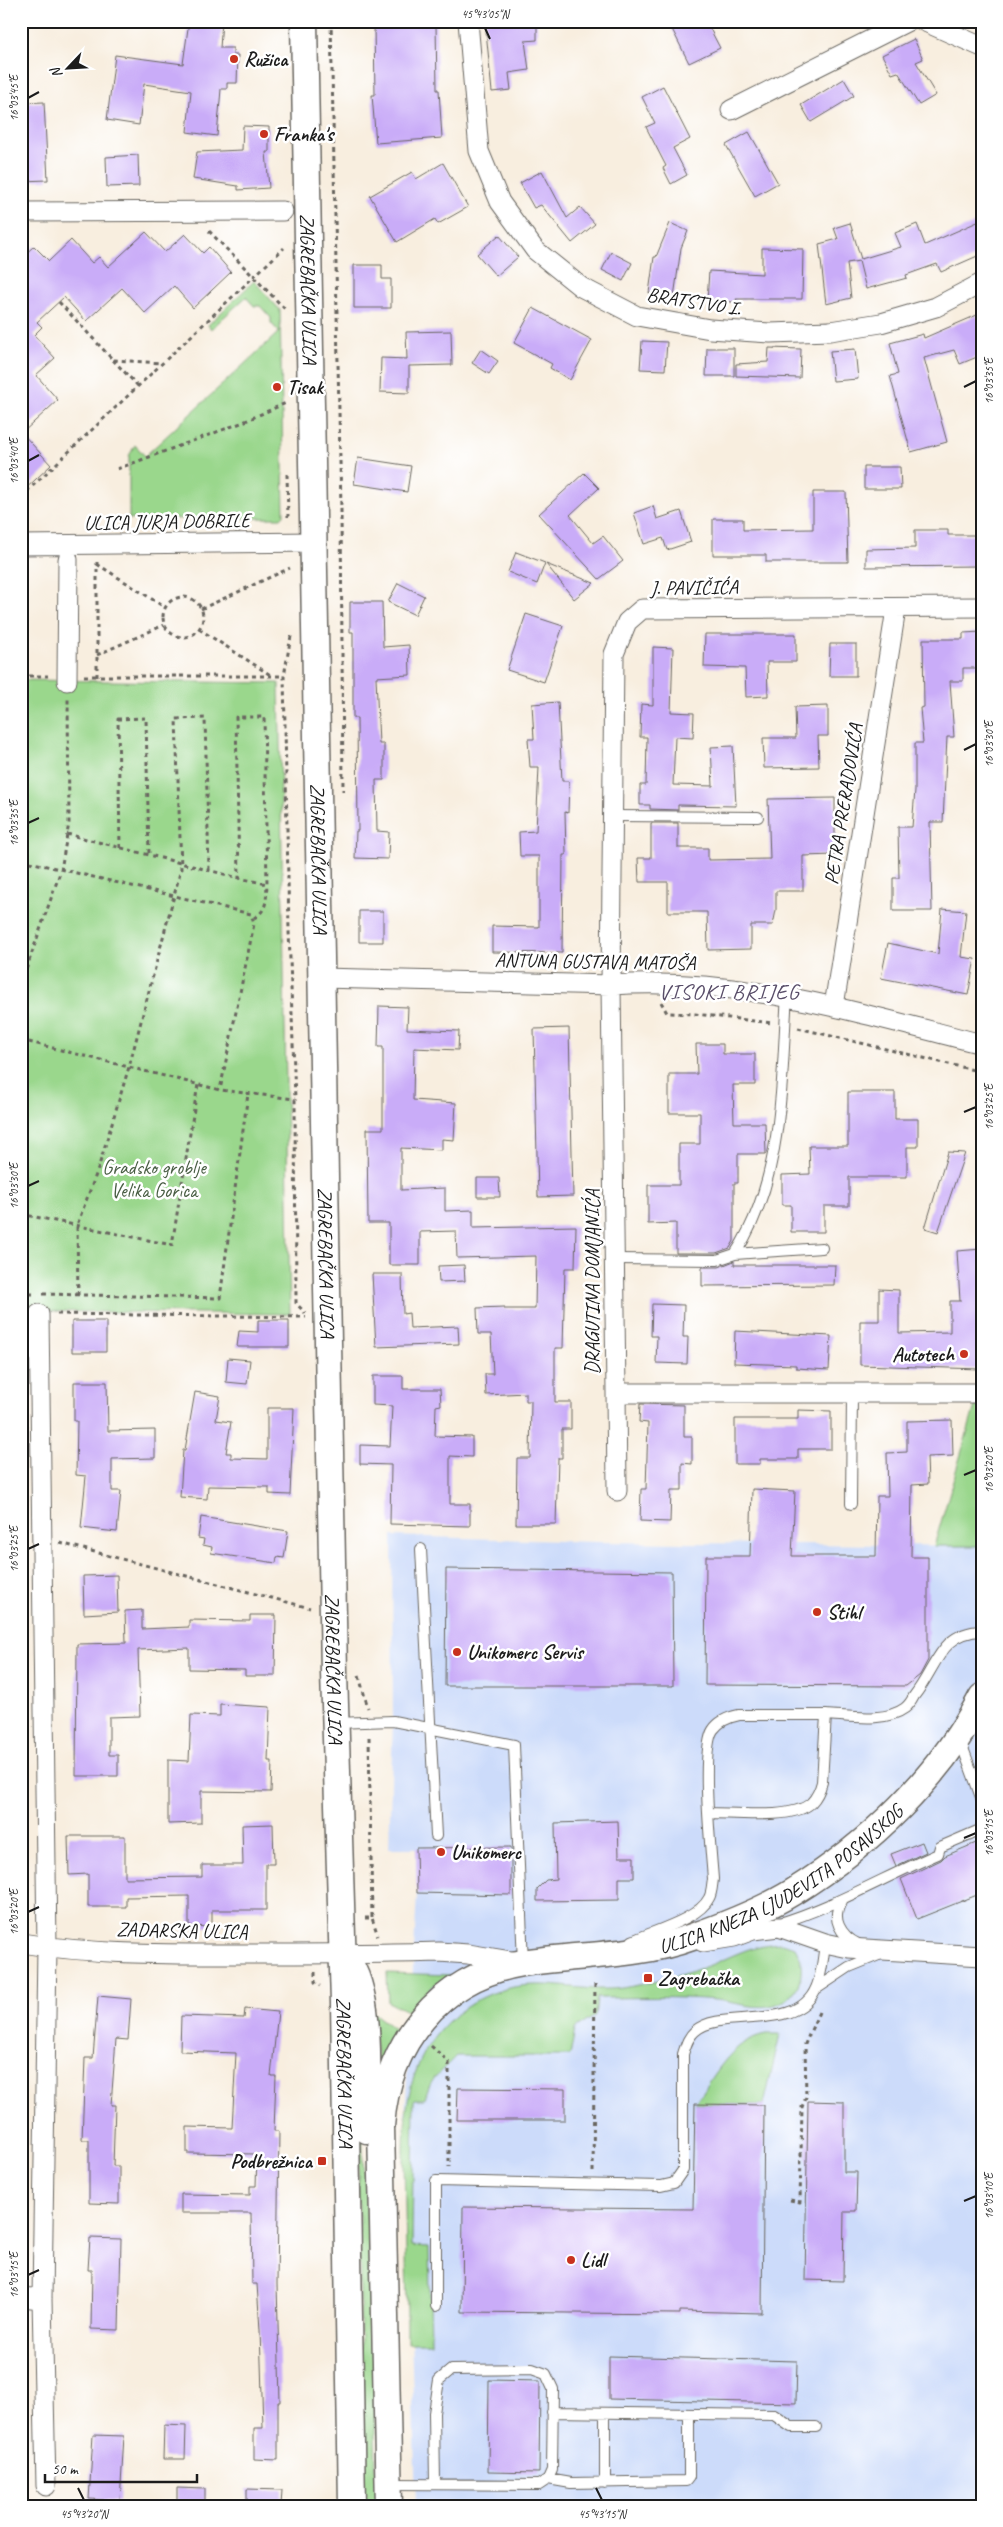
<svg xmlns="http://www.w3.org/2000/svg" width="1003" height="2527" viewBox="0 0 1003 2527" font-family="Caveat,sans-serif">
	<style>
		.built { fill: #ccdbfa }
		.green { fill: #9ad78c; stroke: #5b7a54 }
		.building { fill: #c9acf8 }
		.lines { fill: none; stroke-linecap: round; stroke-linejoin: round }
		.lane-casing { stroke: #696660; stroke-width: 12 }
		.street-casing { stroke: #696660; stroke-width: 21 }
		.secondary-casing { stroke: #696660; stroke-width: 29 }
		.path { stroke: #696660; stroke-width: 3; stroke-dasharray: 4 4; stroke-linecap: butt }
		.lane { stroke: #fff; stroke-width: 10 }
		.street { stroke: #fff; stroke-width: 19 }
		.secondary { stroke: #fff; stroke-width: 26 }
		.ticks { fill: none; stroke: #1c1c1c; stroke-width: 2 }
		.poi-dot { fill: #c8321e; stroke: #fff; stroke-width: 2 }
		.labels { text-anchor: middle; stroke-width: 5; stroke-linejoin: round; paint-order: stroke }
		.poi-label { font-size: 20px; font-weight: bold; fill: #1c1c1c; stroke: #fff; text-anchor: start }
		.street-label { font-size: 20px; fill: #1c1c1c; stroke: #fff }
		.park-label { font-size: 20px; fill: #485d43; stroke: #fff }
		.quarter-label { font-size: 22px; letter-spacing: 1px; fill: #594e69; stroke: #fff }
		.neatline { fill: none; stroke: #1c1c1c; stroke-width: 2 }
		.ticks-label { font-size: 12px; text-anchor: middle; fill: #1c1c1c }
	</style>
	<rect width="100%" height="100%" fill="#fff"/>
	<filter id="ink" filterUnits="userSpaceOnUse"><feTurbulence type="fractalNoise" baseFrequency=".02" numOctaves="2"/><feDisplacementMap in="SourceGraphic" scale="10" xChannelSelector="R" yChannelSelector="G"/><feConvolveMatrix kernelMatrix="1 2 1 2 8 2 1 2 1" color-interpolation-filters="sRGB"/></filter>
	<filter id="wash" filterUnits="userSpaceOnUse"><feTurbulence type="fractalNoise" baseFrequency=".0096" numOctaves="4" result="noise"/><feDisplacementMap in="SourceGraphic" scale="20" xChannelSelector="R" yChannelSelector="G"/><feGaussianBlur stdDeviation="1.12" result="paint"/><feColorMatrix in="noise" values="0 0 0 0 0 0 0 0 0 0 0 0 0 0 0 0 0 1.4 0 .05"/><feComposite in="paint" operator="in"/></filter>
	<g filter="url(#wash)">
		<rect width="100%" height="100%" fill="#f8eedf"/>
		<path class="built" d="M392,1536L597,1542L982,1546V2506H416L405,2116L417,1893L416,1848H389L393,1721Z"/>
		<path class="green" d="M254,281L280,310L284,515L281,518L129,519V456L135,445L145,456L279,332L271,323V318L260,306H254L246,297L211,329L208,325Z
			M21,680L279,683L290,1314L21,1311Z
			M975,1406H982V1546H934Z
			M781,1943L795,1947C807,1967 802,1996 777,2004C756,2011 737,2002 716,2000C677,1996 636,1998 597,1998L595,2016L575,2029L570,2056H456C441,2072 431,2076 425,2099H414L412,2246L429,2247L431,2343H407C407,2298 406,2252 405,2207C404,2144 397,2078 442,2028C460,2008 484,1994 509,1988C549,1979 584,1993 622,1988C653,1983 684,1975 713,1964C737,1954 754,1944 781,1943Z
			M387,1973L450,1975L433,1986L409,2012L388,2002Z
			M356,2008L360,2014L363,2159L371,2278L377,2506H363Z
			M372,2012L396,2030L378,2067Z
			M766,2034H780L764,2105L695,2104C714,2077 731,2040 766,2034Z"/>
		<g id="blocks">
			<path class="building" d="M189,21H222L220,48H233V55H238L237,83H227V89H221L217,136L187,132L191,91L144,84L139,125L107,120L115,55L183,64Z
				M485,21H537V40L525,41L529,70L509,73L511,90L492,92Z
				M682,21H706L720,48L689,63L671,27Z
				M436,24L437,90H439L442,138L376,143L372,95H375L374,25Z
				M914,39L923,59L916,62L936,95L919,105L898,72L892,74L882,55Z
				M844,79L854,96L811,122L801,105Z
				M663,86L690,139L673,148L687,175L671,184L663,168L666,166L646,127L655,123L642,97Z
				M44,102L48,180L21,181V103Z
				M243,126L269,127V152H266L269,188L238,190V186L193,179L197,152L242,150Z
				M749,132L778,183L755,196L726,145Z
				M138,155L139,186L107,187L106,157Z
				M443,163L468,207L438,224L435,219L397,242L370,196L412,172L416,179Z
				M542,171L567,218L580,207L595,224L572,243L541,205L534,208L520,183Z
				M982,220V254L941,272L937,264L906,275L907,278L866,289L859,261L847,263L851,298L826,304L819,244L838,239L834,228L850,223L861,259L901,247L895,233L917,224L925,245Z
				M670,223L688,231L681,248L674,297L649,293L654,257H656Z
				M146,232L165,252L185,234L203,253L209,247L231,272L193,308L174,286L145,313L122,288L86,321L64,297L37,322L42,327L34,335L55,358L36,375L58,400L22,433L51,465L21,493V258L34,246L49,261L71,240L92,263L99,257L108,267Z
				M499,235L518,257L496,276L477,254Z
				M762,248L803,249L802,299H736V302L707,301L709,271L762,274Z
				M611,252L632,263L623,281L602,270Z
				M354,265H382V279H391V308H354Z
				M533,308L592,340L570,380L550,368L552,364L514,343Z
				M977,315L982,328V355L960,364L954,350L924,358L947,442L911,452L890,376L898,374L890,343L923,334L924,338Z
				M451,331L452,365L409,366V393L380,392L381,358L407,359L406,332Z
				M642,341L667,342L665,370L640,369Z
				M707,348H734V376H706Z
				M769,348L801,349L800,378L736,376V364L768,362Z
				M481,349L498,361L489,374L472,363Z
				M855,349L858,379L833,381L830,351Z
				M358,458L411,466L407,492L354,484Z
				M864,467H900L901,489H864Z
				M584,473L599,488L570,515L593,543L603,536L623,561L599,579L539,514Z
				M813,492H846L848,562H766V555H713V519H743V530L813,529Z
				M653,506L657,519L681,511L691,542L667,550L663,538L644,544L634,513Z
				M915,530H948V535H982V566L866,567V549L915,548Z
				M516,552L545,563L537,584L508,572Z
				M546,564L594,583L574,599Z
				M398,583L424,596L415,615L388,602Z
				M350,602H382L383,647L409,645L410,675L376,677L379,744H384V780H376L377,831L389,832L388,859L355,858L356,831H358L357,718H353V632H350Z
				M526,614L563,626L544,682L507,670Z
				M982,632V668H963V681H950L954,737H947L943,822H930L932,911H893V878H899L898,827H912L915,790V743H923L920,708L924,707L923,639H963V633Z
				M705,634H796V662H767L768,696L746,697L745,668L704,667Z
				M830,644H856V676H829Z
				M653,647L673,648L671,712L694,713L693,738L675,737L673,785L713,786L711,747L733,746L736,806L678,805V810L650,809V805H640V785H646L647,737H640L641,704L653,705Z
				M558,702L562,781H569L568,813L565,812L566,855H563L562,953L492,952V926L539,927V856H520L519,832L536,831L539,767H530L528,739H534L532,704Z
				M828,706V736H818L819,767L764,768L763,738H796L795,707Z
				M835,798V855L803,856V891H776V910L773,925H751V949L708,950L707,912H668V882H639L638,858H651V823H678V848H708V860L770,859L768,799Z
				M942,909L966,911L961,957L975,959L968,995L881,978L888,943L938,954Z
				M359,911H383V942H359Z
				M379,1006L408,1007L407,1029L459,1031L458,1050L414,1048L413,1100L456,1103L454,1140L442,1139V1150L401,1148V1190L445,1188V1211L473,1210V1228L576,1226L575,1268H565L563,1348H555V1402H571V1429H562V1458H558L556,1524H516L517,1458H530L531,1401H526V1393L486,1395L485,1374H493L491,1334H478L477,1308L504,1307V1309H535L536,1256L457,1258L456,1231L420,1232V1265H389V1223H368L367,1129H383V1047H378Z
				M569,1028L573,1196L538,1197L534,1029Z
				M696,1044H723V1054H755V1085H733L734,1123H765L766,1154H738V1183H734V1241L730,1248L716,1253H676V1223L648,1224V1185H679V1144H700V1113H669V1074H697Z
				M848,1092H895V1119H918V1147H907V1177H849V1206H824V1232H791V1205H782V1175L810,1174L809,1146H848Z
				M948,1152L965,1153L938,1232L925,1228Z
				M477,1178H499L500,1197H477Z
				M982,1249V1335H979V1369L860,1365V1321H879V1289L899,1290V1333L950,1332V1301H960L957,1251Z
				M734,1261V1265H835L834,1285L702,1286V1267H719Z
				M464,1265L465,1281L439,1282L438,1266Z
				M372,1274H402L403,1314L409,1313L410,1328L458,1326L459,1344L376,1347Z
				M652,1304L684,1305L683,1337H688L687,1364L656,1363L657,1336H651Z
				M258,1320H289V1347H237L239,1331L258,1332Z
				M72,1321H106V1352H72Z
				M735,1331L831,1336L829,1370L796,1368V1365L734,1363Z
				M228,1358L250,1360L247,1384L226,1382Z
				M373,1376H403V1389H440L441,1405L436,1406L435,1436L472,1437V1457L450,1456V1504H470V1526L390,1524L391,1465L360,1464V1445L390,1446L392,1406L373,1405Z
				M74,1382H107L108,1431L155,1430V1458L112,1459V1491H121L117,1532L81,1528L86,1476L76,1475L77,1421H74Z
				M195,1392L220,1396L216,1420L231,1422L226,1453H231V1458L267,1459V1408H294L290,1495L269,1494V1487L208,1486L207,1499L180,1497L183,1450H185Z
				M640,1404L684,1405V1437H692V1464L682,1463V1490H671L670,1522L640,1521L641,1489H646L648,1423L639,1422Z
				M798,1410L831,1411V1449H798V1459H760V1464H735V1419H798Z
				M952,1420L953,1456L927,1457L928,1484L912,1485L911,1557H928V1660L920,1675L906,1686L705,1685L706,1556H750L752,1489L795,1491L792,1556H876L877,1496H888L887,1453L907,1452V1421Z
				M201,1517L288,1531L284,1558L277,1557L276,1563L211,1553L212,1547L203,1545L204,1539L198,1538Z
				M446,1569L672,1572L673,1686H445Z
				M117,1575L118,1612L84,1614L83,1576Z
				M142,1610V1629L189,1627V1620L250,1621V1615H276L275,1676H245V1670L189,1669V1648L138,1650L140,1716L109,1717V1755H118V1776H76L77,1644L126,1643L125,1611Z
				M220,1704L270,1707L268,1761H272L271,1792L201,1791V1823L168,1824V1760L189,1761L191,1715L220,1716Z
				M618,1821L619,1857H634V1878H619V1900L537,1901V1889L546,1880L556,1879L555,1823Z
				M273,1824L274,1864H266V1910H212V1927L189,1926V1896L126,1897V1907H88V1874L69,1875L68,1836H125V1878L202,1877V1865H243L242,1825Z
				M922,1842L926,1852L896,1866L891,1854Z
				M976,1843L982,1857V1893L917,1919L901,1879L941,1860L945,1856Z
				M511,1847V1895L417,1893L416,1848Z
				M98,1996L131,1999L128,2040L116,2039L111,2105H115L113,2166H119V2204L89,2203V2140H82L85,2058H93Z
				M245,2009L278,2012L271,2076H276L274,2131H279L277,2284L280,2402H278V2460L254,2459V2428H263L260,2330L257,2284H252L251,2213H181V2194L250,2195V2186H256L257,2154L187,2153V2127L232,2128L236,2053L180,2051L181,2016L244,2018Z
				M458,2088L565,2089V2120H457Z
				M808,2101L844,2102V2172H857L856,2211H844L843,2281L805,2280Z
				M695,2104L764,2105L762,2313L680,2311V2314L462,2312L463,2207L693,2209Z
				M90,2238L121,2239L119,2330L91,2329L92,2270H88Z
				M609,2356L797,2361L796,2403L609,2399Z
				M489,2380L540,2381L539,2473L488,2472Z
				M164,2425L186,2426L185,2459H163Z
				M93,2435L124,2436L120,2501L89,2499Z
				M177,2488L205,2489V2506H177Z
				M247,2489L282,2490L281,2506H247Z"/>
		</g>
	</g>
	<g filter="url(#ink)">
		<use href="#blocks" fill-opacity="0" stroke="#696660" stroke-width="1"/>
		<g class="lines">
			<defs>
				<path id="lane" d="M612,816L758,817
					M735,1254C784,1179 781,1082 787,995
					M615,1259L717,1260L735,1254L822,1248
					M851,1504L852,1395
					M421,1549L436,1836
					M335,1723L393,1721L514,1745L523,1963
					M960,1740L982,1800
					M709,1813C734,1813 793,1820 811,1803C817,1797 820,1790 822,1782L826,1715C849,1716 885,1723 905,1708C909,1705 912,1700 914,1696C937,1667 940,1632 982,1631
					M842,1901C830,1918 841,1936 858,1944
					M777,1924C834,1907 884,1877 938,1854L940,1847L982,1829
					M632,1941C653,1931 699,1919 709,1898C712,1893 712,1885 713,1879C711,1851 700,1749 713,1730C719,1721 729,1717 739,1715H826
					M816,1989L849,1967L881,1954
					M436,2306V2181L661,2186L674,2183L683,2170V2054C686,2045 688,2037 695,2031C721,2007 797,2034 816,1988C822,1975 823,1958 825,1943
					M552,2412L774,2415L791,2427H816
					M605,2413V2483
					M548,2479L571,2483L686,2481L689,2477V2414
					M390,2484L539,2485L548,2479L552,2470L553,2389L546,2374L532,2369L451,2370L439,2380L434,2413L435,2484"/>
				<path id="street" d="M468,21L479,151L500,202L535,250L581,287L637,316L710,329L770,333L830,331L881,323L936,307L982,283
					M923,21L982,47
					M731,110L908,21
					M21,212L283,211
					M21,545L314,542
					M982,607L642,609L627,622L614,654L611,985L616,1393H982
					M67,681L68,559
					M321,978L611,985C740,976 859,1013 982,1044
					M834,1006L896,609
					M39,1314L47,1947L42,2299L46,2486
					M616,1393L617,1491
					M703,1942L734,1937L753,1930L779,1927L825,1943L849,1948L982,1956
					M21,1943C95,1955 171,1954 245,1954C310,1954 375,1954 439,1952L468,1954L517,1962
					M21,2297L42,2299"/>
				<g id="secondary">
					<path id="s1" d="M304,21L334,1672L344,2003L352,2506"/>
					<path d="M347,1960C374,1995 366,2085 367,2130"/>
					<path id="s2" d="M389,2506L381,2126C387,2043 439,1977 523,1963C579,1954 637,1957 692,1937C726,1925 762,1911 793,1892C869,1845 940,1777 982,1697"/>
				</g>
			</defs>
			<use href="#lane" class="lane-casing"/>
			<use href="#street" class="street-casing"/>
			<use href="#secondary" class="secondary-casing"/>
			<path class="path" d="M331,21L341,509L343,791
				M209,231L285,309
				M59,302L113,360L162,363
				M113,360L138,386
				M117,469L241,423L286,403
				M287,474L288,517
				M21,497L284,248
				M23,564L24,676
				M97,564L166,608
				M163 617a20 20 0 1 1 40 0a20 20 0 1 1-40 0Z
				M201,609L290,568
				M199,629L272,676
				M291,636L284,676L289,931L295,1099L296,1303L305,1313
				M97,655L164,625
				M21,676H48
				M84,676H284
				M97,677V562
				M67,834L239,878L267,884L264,717H236L239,878
				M120,848L118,719L146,718L149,855
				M21,860L251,914L254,924L220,1090
				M254,918C268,910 266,899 267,884
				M21,984L61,870L69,823L68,699
				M661,1002L667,1013L695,1014L772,1023
				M798,1028L982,1072
				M21,1040L220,1090L295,1099
				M21,1214L172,1245L198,1084
				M21,1294H35
				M43,1294L220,1298L248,1094
				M78,1295L77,1225L98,1169L129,1067L181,869L176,719L205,718L209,870
				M57,1314L306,1317
				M60,1543L310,1608
				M359,1676L368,1708
				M369,1737L372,1918
				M365,1918H372L378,1936
				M315,1972V1982L320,1986
				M431,2046L449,2062V2167
				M593,2172L595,1982
				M790,2200L800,2202L802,2107L806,2097L805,2044L819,2012"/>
			<use href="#lane" class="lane"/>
			<use href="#street" class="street"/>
			<use href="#secondary" class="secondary"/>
		</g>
	</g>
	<path class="ticks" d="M485,28L490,39M28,98L39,92M964,387L976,381M28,461L39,455M964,750L976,744M28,823L39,818M964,1112L976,1107M28,1186L39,1181M964,1475L976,1470M28,1549L39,1544M964,1838L976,1833M28,1912L39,1907M964,2201L976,2196M28,2275L39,2270M78,2488L84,2500M596,2488L602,2500"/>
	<g class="poi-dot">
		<circle cx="234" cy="59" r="5"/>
		<circle cx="264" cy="134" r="5"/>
		<circle cx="277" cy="387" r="5"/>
		<circle cx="964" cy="1354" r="5"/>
		<circle cx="817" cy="1612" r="5"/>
		<circle cx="457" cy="1652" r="5"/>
		<circle cx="441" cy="1852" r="5"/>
		<rect x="643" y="1973" width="10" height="10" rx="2.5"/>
		<rect x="317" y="2156" width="10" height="10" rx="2.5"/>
		<circle cx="571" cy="2260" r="5"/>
	</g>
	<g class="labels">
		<g class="poi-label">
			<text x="244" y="66">Ružica</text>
			<text x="274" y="141">Franka's</text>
			<text x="287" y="394">Tisak</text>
			<text x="954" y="1361" text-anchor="end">Autotech</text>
			<text x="827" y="1619">Stihl</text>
			<text x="467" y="1659">Unikomerc Servis</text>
			<text x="451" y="1859">Unikomerc</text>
			<text x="658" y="1985">Zagrebačka</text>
			<text x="312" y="2168" text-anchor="end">Podbrežnica</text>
			<text x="581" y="2267">Lidl</text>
		</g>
		<g class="street-label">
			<text dy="7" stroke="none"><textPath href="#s1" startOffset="268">ZAGREBAČKA ULICA</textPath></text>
			<text transform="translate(694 301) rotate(9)" y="7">BRATSTVO I.</text>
			<text transform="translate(167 521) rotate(-1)" y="7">ULICA JURJA DOBRILE</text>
			<text transform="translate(694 587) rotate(-1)" y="7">J. PAVIČIĆA</text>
			<text transform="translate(843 804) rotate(-81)" y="7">PETRA PRERADOVIĆA</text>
			<text dy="7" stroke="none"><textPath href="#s1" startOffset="838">ZAGREBAČKA ULICA</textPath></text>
			<text transform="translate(595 961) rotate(1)" y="7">ANTUNA GUSTAVA MATOŠA</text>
			<text dy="7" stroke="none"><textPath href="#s1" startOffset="1242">ZAGREBAČKA ULICA</textPath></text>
			<text transform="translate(592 1282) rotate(-90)" y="7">DRAGUTINA DOMJANIĆA</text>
			<text dy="7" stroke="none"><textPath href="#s1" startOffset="1648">ZAGREBAČKA ULICA</textPath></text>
			<text dy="7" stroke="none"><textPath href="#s2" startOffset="892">ULICA KNEZA LJUDEVITA POSAVSKOG</textPath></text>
			<text transform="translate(182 1930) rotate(1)" y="7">ZADARSKA ULICA</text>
			<text dy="7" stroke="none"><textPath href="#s1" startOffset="2052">ZAGREBAČKA ULICA</textPath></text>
		</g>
		<g class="park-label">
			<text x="154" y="1174">Gradsko groblje<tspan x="154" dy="23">Velika Gorica</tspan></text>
		</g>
		<g class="quarter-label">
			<text x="729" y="999">VISOKI BRIJEG</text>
		</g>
	</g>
	<rect width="1003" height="2527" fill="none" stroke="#fff" stroke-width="55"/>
	<g transform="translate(68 68) rotate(245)" stroke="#ffffff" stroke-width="4" paint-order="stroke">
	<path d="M0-4L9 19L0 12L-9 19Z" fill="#1c1c1c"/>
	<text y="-8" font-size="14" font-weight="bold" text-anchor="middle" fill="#1c1c1c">N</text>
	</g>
	<path d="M45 2474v8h152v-8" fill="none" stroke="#1c1c1c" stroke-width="2.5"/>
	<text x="52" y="2474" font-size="15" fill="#1c1c1c" stroke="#ffffff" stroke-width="4" paint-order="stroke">50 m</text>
	<rect x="28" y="28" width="948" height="2472" class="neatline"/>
	<g class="ticks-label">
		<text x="485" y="18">45°43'05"N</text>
		<text transform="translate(14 98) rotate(-90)" y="4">16°03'45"E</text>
		<text transform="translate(989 381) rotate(-90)" y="4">16°03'35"E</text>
		<text transform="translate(14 461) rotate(-90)" y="4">16°03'40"E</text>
		<text transform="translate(989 744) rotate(-90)" y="4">16°03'30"E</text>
		<text transform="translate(14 823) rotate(-90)" y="4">16°03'35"E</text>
		<text transform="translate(989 1107) rotate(-90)" y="4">16°03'25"E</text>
		<text transform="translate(14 1186) rotate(-90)" y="4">16°03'30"E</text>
		<text transform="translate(989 1470) rotate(-90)" y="4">16°03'20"E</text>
		<text transform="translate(14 1549) rotate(-90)" y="4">16°03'25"E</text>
		<text transform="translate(989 1833) rotate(-90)" y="4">16°03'15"E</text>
		<text transform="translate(14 1912) rotate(-90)" y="4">16°03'20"E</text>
		<text transform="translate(989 2196) rotate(-90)" y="4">16°03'10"E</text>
		<text transform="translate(14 2275) rotate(-90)" y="4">16°03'15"E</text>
		<text x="84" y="2518">45°43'20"N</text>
		<text x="602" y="2518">45°43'15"N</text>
	</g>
</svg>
